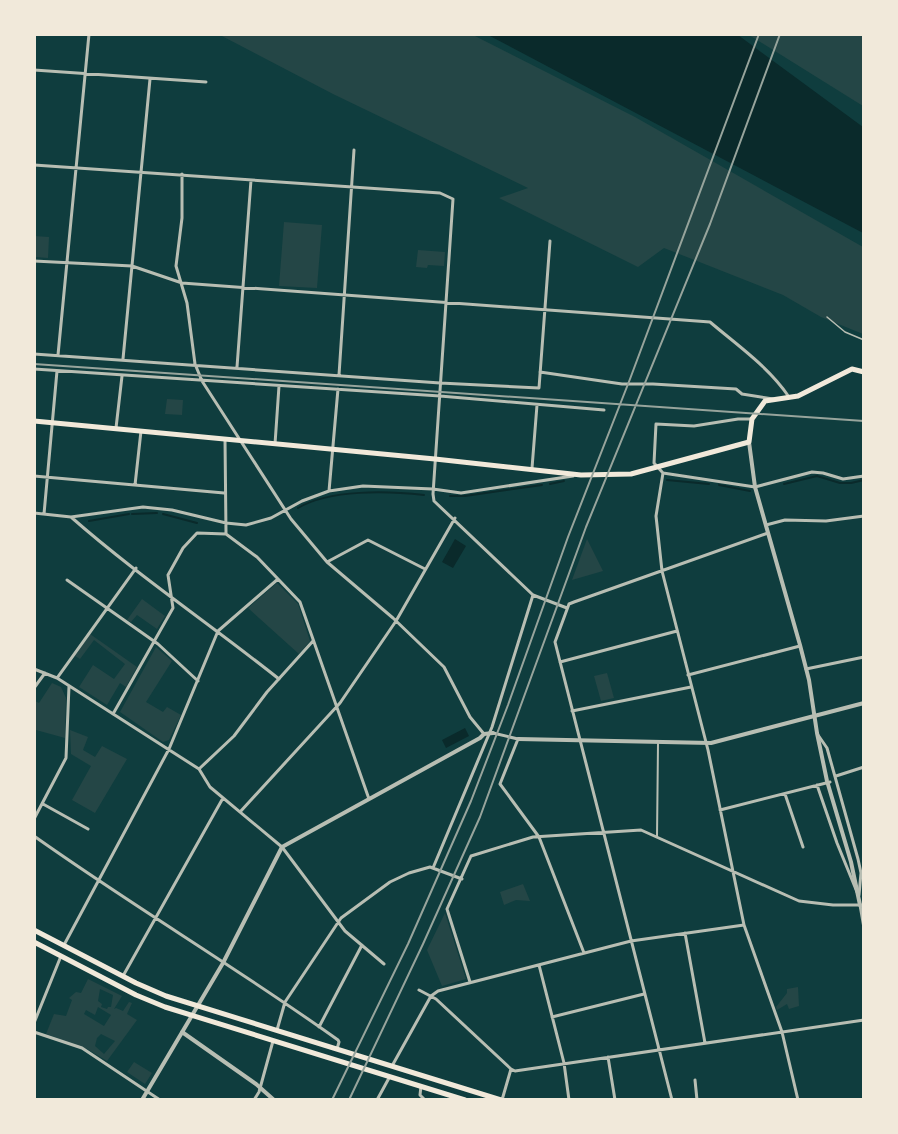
<svg xmlns="http://www.w3.org/2000/svg" width="898" height="1134" viewBox="0 0 898 1134" font-family="Poppins,sans-serif">
	<style>
		.green { fill: #244646; fill-rule: evenodd }
		.water { fill: #0a2a2b }
		.lines { fill: none; stroke-linecap: round; stroke-linejoin: round }
		.stream { stroke: #0a2a2b; stroke-width: 2 }
		.service { stroke: #b8beb3; stroke-width: 1.5 }
		.pedestrian { stroke: #b8beb3; stroke-width: 2 }
		.minor { stroke: #b8beb3; stroke-width: 3 }
		.tertiary { stroke: #b8beb3; stroke-width: 4 }
		.primary { stroke: #f1e9da; stroke-width: 5 }
		.rail { stroke: #97a49c; stroke-width: 2 }
	</style>
	<rect width="100%" height="100%" fill="#0f3d3e"/>
	<path class="green" d="M220,35H473L635,117L863,247V334L821,317L783,295L664,248L638,267L499,198L528,188L333,94Z
		M749,35H863V106Z
		M284,222L322,225L317,288L279,286Z
		M34,236L49,237L48,258L35,257Z
		M418,250L445,252L444,266L428,265L427,268L416,267Z
		M167,399L183,400L182,415L165,414Z
		M587,539L603,571L572,580Z
		M277,583L298,604L310,641L299,654L248,608Z
		M142,599L165,616L157,629L137,615L131,622L127,620Z
		M90,634L137,667L126,687L120,683L107,705L79,687L93,665L114,679L125,664L94,640L80,659L75,656Z
		M156,647L172,661L146,702L163,712L167,707L181,715L169,740L163,742L120,712Z
		M607,673L614,698L601,701L594,676Z
		M52,683L61,687L66,698L65,738L36,730L35,733V701L39,703Z
		M70,730L88,737L83,750L95,757L102,746L127,759L95,813L72,800L91,766L71,754Z
		M523,884L530,901L516,900L504,905L500,892Z
		M445,913L466,979L442,986L427,950Z
		M88,979L122,996L114,1009L116,1008L123,1011L129,1002L132,1003L127,1014L137,1020L107,1061L87,1049L46,1034L54,1014L66,1016L72,1000L69,998L76,992L81,993ZM100,989L113,995L111,1007H108L107,1009L101,1007L102,1004L98,1001ZM98,1007L111,1015L104,1026L84,1014L86,1010L95,1015ZM101,1034L115,1041L104,1054L95,1046L97,1038Z
		M798,987L799,1006L789,1009L787,1004L777,1010L776,1007L787,993V989Z
		M134,1062L152,1073L145,1084L127,1072Z"/>
	<path class="water" d="M488,35H738L863,127V233Z
		M455,539L466,546L453,568L442,562Z
		M465,728L469,736L446,748L442,740Z"/>
	<g class="lines">
		<path class="stream" d="M667,480L709,484
			M550,484L564,481
			M784,484L817,476L840,483H851L864,480
			M719,485L750,491
			M450,496H465L542,485
			M298,508C330,489 388,491 424,495
			M132,514L157,513
			M163,514L197,523
			M89,521L129,514"/>
		<path class="service" d="M827,317L845,332L864,340"/>
		<path class="pedestrian" d="M657,837L658,744"/>
		<path class="minor" d="M34,70L206,82
			M34,165L440,193L453,199L433,494L434,501L533,595L567,608
			M182,174V218L176,266L187,303L195,364L202,381L291,519L327,562L393,618L444,667L470,717L484,734
			M34,261L132,266L182,283L710,322C737,345 769,367 789,397
			M34,354L440,383L539,388L550,241
			M58,355L89,34
			M123,359L150,79
			M237,367L251,180
			M34,369L440,396L604,410
			M540,372L622,384H653L736,389L742,394L773,399
			M339,375L354,150
			M752,419H738L694,426L656,424L654,463L663,473L755,487L812,472L823,473L843,479L864,476
			M116,428L122,376
			M225,439L226,533
			M275,444L279,386
			M532,468L537,405
			M663,473L656,516L662,571L708,750L744,925L782,1032L798,1100
			M34,476L224,493
			M135,485L141,431
			M329,491L338,389
			M34,513L71,517L143,507L172,510L226,523L246,525L271,518L302,501L329,491L363,486L433,489L461,493L573,476
			M44,514L57,371
			M71,517C137,575 210,624 279,679
			M766,525L785,520L826,521L864,516
			M327,562L368,540L425,569
			M67,580L158,644L198,681
			M560,662L677,631
			M34,669L57,678L199,769L210,787L282,847L345,931L384,964
			M806,669L864,657
			M688,675L800,646
			M57,678L136,568
			M34,688L45,673
			M572,711L691,687
			M113,714L173,608L168,575L183,548L197,533L226,534L257,557L300,602L369,799
			M493,733L518,739L500,784L539,837L584,953
			M818,735L827,748L858,859L861,873L859,895
			M199,769L234,736L267,692L313,641
			M836,776L864,767
			M817,785L837,843L857,892
			M785,794L803,847
			M43,804L88,829
			M720,810L830,782
			M240,812L340,703L396,621L455,518
			M34,819L66,758L69,686
			M34,836C134,907 239,969 338,1040L339,1042L337,1049
			M433,868L492,727L533,595
			M685,933L705,1043
			M64,945L169,749L218,631L278,579
			M539,965L564,1063L569,1100
			M123,976L223,798
			M470,982L447,909L471,856L533,837L641,830L799,901L833,905H860L864,928
			M419,990L436,999L511,1069
			M552,1017L644,994
			M34,1023L61,956
			M319,1027L362,945
			M277,1030L285,1002L341,918L390,882L409,873L430,867L462,879
			M34,1032L82,1048L160,1100
			M608,1057L615,1100
			M392,1066L431,996L438,991L631,941L744,925
			M695,1080L697,1100
			M421,1086L420,1095L425,1100
			M254,1100L259,1092L273,1041
			M377,1100L389,1078
			M502,1100L511,1069L515,1071L864,1020
			M672,1100L555,642L569,604L574,602L768,533"/>
		<path class="tertiary" d="M749,442L755,487L800,645L809,680L817,733L827,781L851,862L860,905L864,906
			M518,739L711,743L864,703
			M182,1032L256,1084L274,1100
			M142,1100L223,963L282,847L480,738L484,734L493,733"/>
		<path class="primary" d="M34,421L435,459L581,475L631,474L749,442L752,419L765,401L798,396L852,369L864,372
			M34,930L136,983L166,996L501,1100
			M34,942L136,995L165,1007L465,1100"/>
		<path class="rail" d="M34,364L864,421
			M332,1100L408,944L471,801L508,705L568,537L630,379L759,34
			M349,1100L423,944L480,817L586,527L710,224L780,34"/>
	</g>
	<rect width="898" height="1134" fill="none" stroke="#f1e9da" stroke-width="72"/>
</svg>
